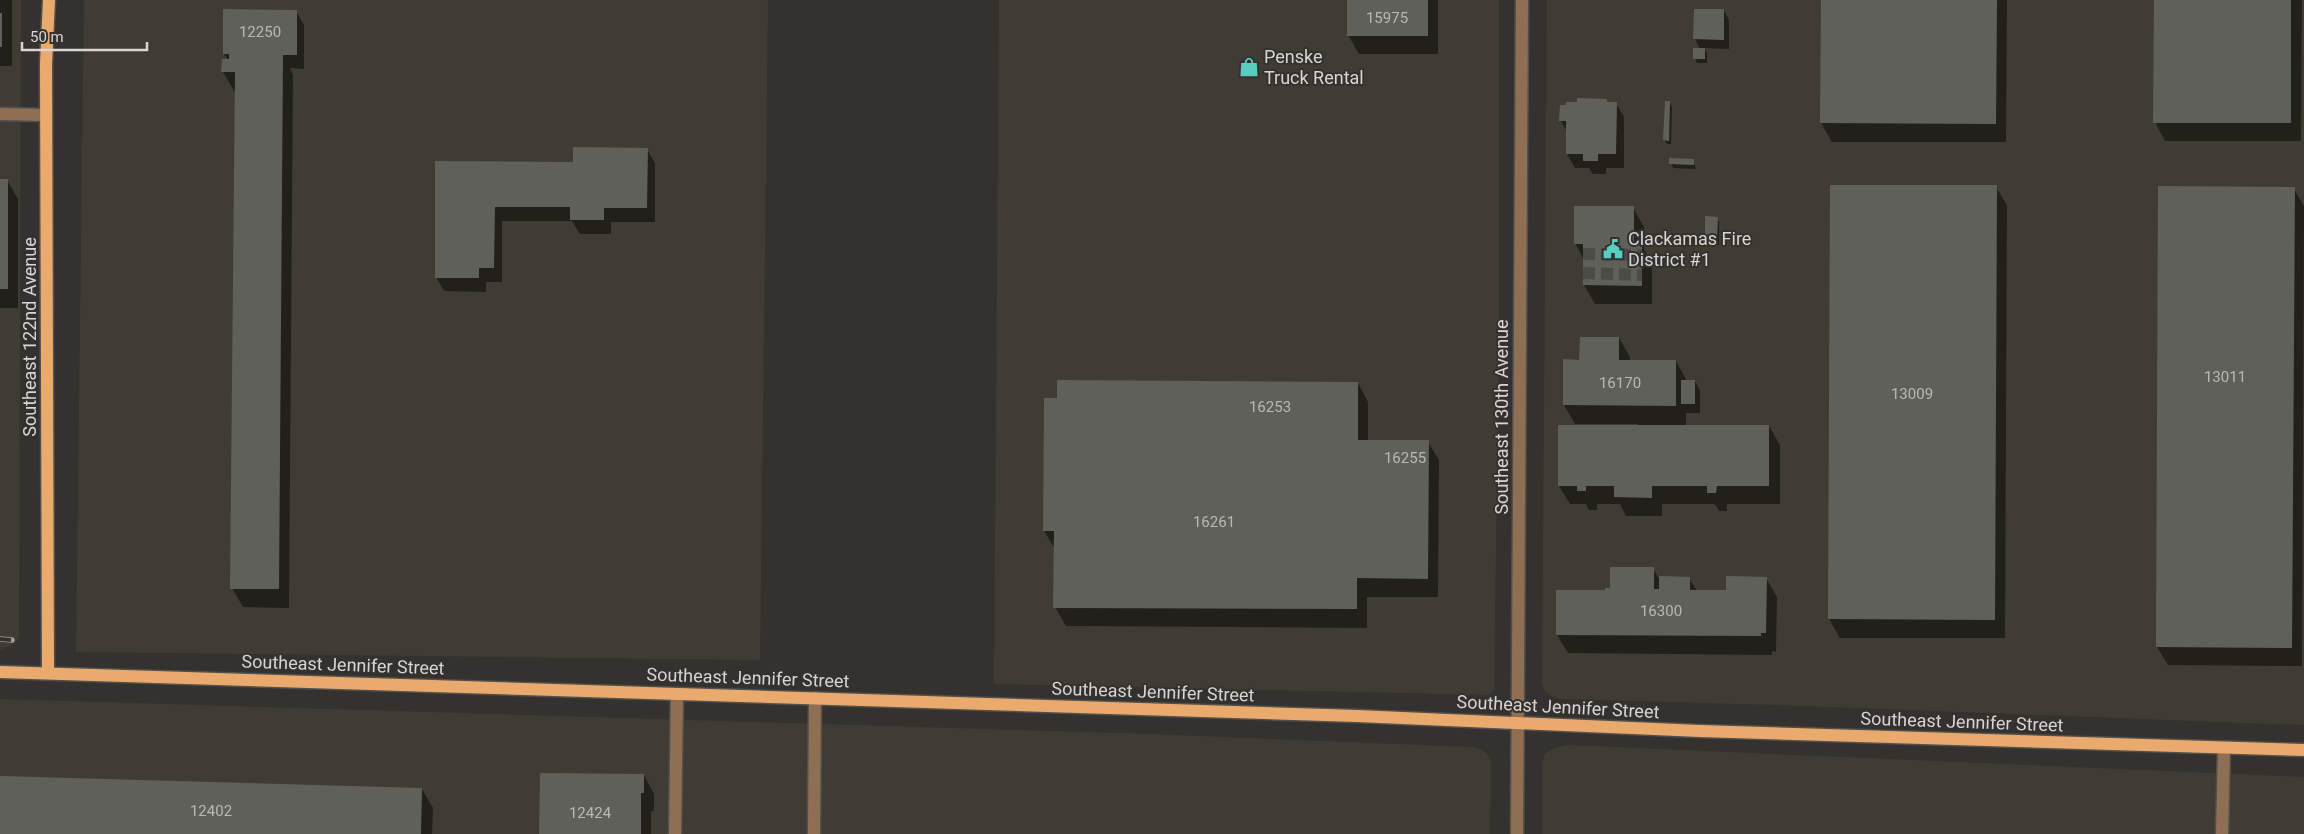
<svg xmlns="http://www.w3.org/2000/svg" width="2304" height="834" viewBox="0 0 2304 834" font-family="Roboto,sans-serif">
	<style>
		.built { fill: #413c33 }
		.shadow { fill: #0007 }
		.building { fill: #60605b }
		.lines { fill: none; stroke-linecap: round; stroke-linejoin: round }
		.minor-tunnel { stroke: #4c4b47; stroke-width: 12; stroke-dasharray: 12 6; stroke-linecap: butt }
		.minor-casing { stroke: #51504c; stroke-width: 15 }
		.major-casing { stroke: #51504c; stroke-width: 15 }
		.minor { stroke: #8e6f53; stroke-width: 12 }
		.major { stroke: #eaaa6e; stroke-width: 12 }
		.rail-casing { stroke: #9f9e9b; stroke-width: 5.5 }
		.rail { stroke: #34322e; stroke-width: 4; stroke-dasharray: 11; stroke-linecap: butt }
		.labels { text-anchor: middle; stroke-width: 4; stroke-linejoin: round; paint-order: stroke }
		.number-label { font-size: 15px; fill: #b9b8b6 }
		.poi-label { font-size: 18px; fill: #d7d6d4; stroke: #34322e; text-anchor: start }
		.street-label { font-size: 18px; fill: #d7d6d4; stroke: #34322e }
	</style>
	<rect width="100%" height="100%" fill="#34322e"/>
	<path class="built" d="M0,0H21L19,637L14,644L0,650Z
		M84,0H768L760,660L76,652Z
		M999,0H1499V336L1494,689L1490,695L994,684Z
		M1547,0H2304V725L1776,705L1562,699L1553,697L1545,691L1542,684Z
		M0,699L1149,734L1471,747L1481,749L1488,755L1491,762L1490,834H0Z
		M1568,745L2304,777V834H1542V763L1545,754L1554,748Z"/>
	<path class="shadow" d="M0,0H12V66H0Z
		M1348,0H1438V54H1359L1348,35Z
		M1822,0H2007L2006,142H1832L1821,123Z
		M2155,0H2302L2301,141H2165L2155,122Z
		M1695,10H1724L1729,20V49L1704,48L1707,53V63H1697L1695,58L1700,49L1695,39Z
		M296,11L304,25V69L290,68L293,75L289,608L243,607L232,588L236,91H234L223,72L228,60L224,54Z
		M1606,100L1608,103H1616L1624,117V168H1606V174H1593L1589,168H1575L1567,154V132L1561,121V106Z
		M1670,103L1672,107L1671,144H1667L1665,140Z
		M647,149L655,163V222H611V234H580L572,221H502V282H486V292L444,291L436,277L437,162L574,163Z
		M1670,159L1693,160L1696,169L1673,168Z
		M0,180H7L18,199V308H0Z
		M1996,187L2007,205L2005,638H1840L1829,619Z
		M2294,189L2304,206L2302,666L2168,665L2157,647Z
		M1633,208L1644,227V249L1652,264V304H1595L1584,285V260L1575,243Z
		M1717,218L1719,222V245H1708L1706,241Z
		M1619,338L1630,357V361H1676L1687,381H1695L1700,390V413H1686V426H1769L1780,445V504H1727V511H1719L1715,504H1662V516H1626L1620,504H1597V510H1589L1586,504H1570L1559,486L1638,426V424H1575L1564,405L1581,361Z
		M1358,383L1368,402V441L1428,442L1439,460L1438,597H1367V628L1066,626L1055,607V549L1044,531Z
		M1653,569L1661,582L1689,578L1697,591H1727L1766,578L1777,597L1776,652L1772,651V655L1568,653L1557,635L1606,591Z
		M644,775L654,794V811H651V834H540Z
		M0,778L422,789L433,808L432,834H0Z"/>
	<path class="building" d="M1347,0H1428V36H1347Z
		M1821,0H1997L1996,124L1820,123Z
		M2154,0H2291V123H2153Z
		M223,9L297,10V55H283L279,589H230L235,72H221L222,59H229V54H223Z
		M1694,9H1724V40L1693,39Z
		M0,13H2V47H0Z
		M1693,48H1705V59H1693Z
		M1577,98L1607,99V102H1617L1616,154H1598V161H1583V154H1566V121H1559L1560,105H1566V102H1577Z
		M1665,101H1670L1669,141L1663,140Z
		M573,147L648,148L647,208H604V220H570V207H495L494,268H479V278H435V161L573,162Z
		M1669,158L1694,159V165L1669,164Z
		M0,179H8V289H0Z
		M1830,185H1997L1995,620L1828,619Z
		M2158,186L2295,187L2292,648L2156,647Z
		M1574,206H1634V244H1642V286L1583,285V244H1574Z
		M1705,216L1718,217L1717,241H1705Z
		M1580,337H1619V360H1676V406L1563,405V359L1579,360Z
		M1057,380L1358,382V440H1429L1428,579L1357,578V609L1053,608L1054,531H1043L1044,398H1057Z
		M1681,380H1695V404H1681Z
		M1558,425H1769V486H1717L1716,493H1707V486H1652V498L1614,497V486H1586V491H1577V486H1558Z
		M1610,567H1654V589H1659V576L1690,577V590H1726V576L1767,577L1766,633H1761V636L1556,635V590H1605V588H1610Z
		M540,773L644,774V793H641V834H539Z
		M0,776L422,788L421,834H0Z"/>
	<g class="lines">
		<path class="minor-tunnel" d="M1583,254L1642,255
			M1583,273L1642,275"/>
		<defs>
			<path id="minor" d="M0,114L46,115
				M675,834L677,694
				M814,834L815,698
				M1517,834L1522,0
				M2222,834L2224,748"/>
			<path id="major" d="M0,672L1357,716L1700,731L2304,750
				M48,673L46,64L49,0"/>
		</defs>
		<use href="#minor" class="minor-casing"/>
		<use href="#major" class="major-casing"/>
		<use href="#minor" class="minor"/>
		<use href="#major" class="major"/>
		<defs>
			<path id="rail" d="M0,639L12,640"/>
		</defs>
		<use href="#rail" class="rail-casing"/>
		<use href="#rail" class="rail"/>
	</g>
	<defs>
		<symbol id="shop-bare" viewBox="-9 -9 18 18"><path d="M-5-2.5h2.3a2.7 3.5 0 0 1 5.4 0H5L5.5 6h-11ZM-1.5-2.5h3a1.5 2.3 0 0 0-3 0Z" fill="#58cec0" stroke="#34322e" stroke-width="2.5" paint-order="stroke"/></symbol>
		<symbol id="civic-bare" viewBox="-9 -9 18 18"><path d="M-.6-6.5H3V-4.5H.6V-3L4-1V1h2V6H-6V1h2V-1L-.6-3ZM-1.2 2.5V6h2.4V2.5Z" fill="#58cec0" stroke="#34322e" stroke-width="2.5" paint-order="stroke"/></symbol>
	</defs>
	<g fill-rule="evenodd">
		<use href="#shop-bare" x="1235" y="53" width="28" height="28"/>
		<use href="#civic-bare" x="1599" y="235" width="28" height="28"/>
	</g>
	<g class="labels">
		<g class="number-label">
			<text x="1387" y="23">15975</text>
			<text x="260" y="37">12250</text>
			<text x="2225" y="382">13011</text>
			<text x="1620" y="388">16170</text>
			<text x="1912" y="399">13009</text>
			<text x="1270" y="412">16253</text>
			<text x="1405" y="463">16255</text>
			<text x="1214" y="527">16261</text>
			<text x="1661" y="616">16300</text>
			<text x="211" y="816">12402</text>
			<text x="590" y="818">12424</text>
		</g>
		<g class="poi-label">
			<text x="1264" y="63">Penske<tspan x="1264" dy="21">Truck Rental</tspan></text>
			<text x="1628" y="245">Clackamas Fire<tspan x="1628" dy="21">District #1</tspan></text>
		</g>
		<g class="street-label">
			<text transform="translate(30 337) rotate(-90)" y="6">Southeast 122nd Avenue</text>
			<text transform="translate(1502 417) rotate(-90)" y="6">Southeast 130th Avenue</text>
			<text transform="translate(343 665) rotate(2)" y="6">Southeast Jennifer Street</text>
			<text transform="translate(748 678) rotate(2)" y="6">Southeast Jennifer Street</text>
			<text transform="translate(1153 692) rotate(2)" y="6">Southeast Jennifer Street</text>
			<text transform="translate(1558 707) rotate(3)" y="6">Southeast Jennifer Street</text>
			<text transform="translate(1962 722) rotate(2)" y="6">Southeast Jennifer Street</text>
		</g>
	</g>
	<path d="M22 42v8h125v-8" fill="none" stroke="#d7d6d4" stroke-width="2.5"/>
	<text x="30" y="42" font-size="15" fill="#d7d6d4" stroke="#34322e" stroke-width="4" paint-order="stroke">50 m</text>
</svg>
